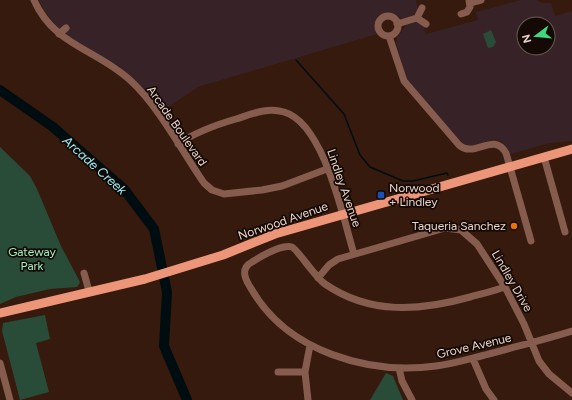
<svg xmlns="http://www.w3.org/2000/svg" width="572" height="400" viewBox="0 0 572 400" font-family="Figtree,sans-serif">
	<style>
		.education { fill: #372327; fill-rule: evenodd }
		.green { fill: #284c38 }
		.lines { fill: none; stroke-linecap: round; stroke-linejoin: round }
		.stream { stroke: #000d10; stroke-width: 1.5 }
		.river { stroke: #000d10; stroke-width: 10 }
		.minor { stroke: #865c4e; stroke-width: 7 }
		.major { stroke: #ec9578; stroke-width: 9 }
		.transit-dot { fill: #1a4fb4; stroke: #140904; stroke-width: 1.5 }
		.food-dot { fill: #e8710a; stroke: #140904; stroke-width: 1.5 }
		.labels { text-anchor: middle; stroke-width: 3.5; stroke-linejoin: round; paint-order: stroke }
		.street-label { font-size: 12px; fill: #e8d5cd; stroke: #140904 }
		.poi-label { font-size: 12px; fill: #e8d5cd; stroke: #140904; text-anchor: start }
		.park-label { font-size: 12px; fill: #9ff1c2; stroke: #140904 }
		.water-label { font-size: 13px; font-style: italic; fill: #9beefb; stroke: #140904 }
	</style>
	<rect width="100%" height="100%" fill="#351a0d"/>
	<path class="education" d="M39,0H416L418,9L414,16L404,19L388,13L377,17L374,24L377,34L198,87L161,112L141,86L119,66L62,33L43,9Z
		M521,0H537L542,3H551L555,16L572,11V141L549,143L511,154L507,147L501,141L492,140L470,146L464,145L407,82L396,43L397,38L406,25L418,22L423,26L426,34L478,20L476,12ZM524,24H548V48H524Z"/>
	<path class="green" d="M491,30L496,42L493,47L488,48L483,34Z
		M0,147L30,176L37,189L61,246L79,280L80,283L77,287L50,289L16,297L0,304Z
		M45,315L50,339L36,343L49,392L20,400L2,331L3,323Z
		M386,373L393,376L403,400H370Z"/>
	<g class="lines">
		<path class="stream" d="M296,60L344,114L360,155L370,167L403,181H413L447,173L448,175"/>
		<path class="river" d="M0,90L53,127L124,189L154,229L167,292L164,346L187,400"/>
		<path class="minor" d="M34,0C54,46 97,49 131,81C159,107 182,151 204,183L212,190L224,194L262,190L282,186L327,169
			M470,3L481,0
			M461,14L467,12L470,7L469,0
			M378 26a10 10 0 1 1 20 0a10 10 0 1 1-20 0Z
			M417,18L426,24
			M397,24L417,18L422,8
			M59,34L66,28
			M389,36L404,81L459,145C475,159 493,131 506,153L531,241
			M178,144C196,132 215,125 236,119C252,114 267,107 284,112C324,123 343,218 354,254
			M544,157L565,232
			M84,273L89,291
			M318,278L329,265L338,259L445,228L461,230L477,244L505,287L524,324L539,361L549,374L572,393
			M505,287C494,291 481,294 470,297C420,311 370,315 325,284C315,277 297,249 292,247C282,244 260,257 252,262C239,269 246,281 252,290C288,352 369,375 436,366C453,364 469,359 485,355C514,347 543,340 572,331
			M473,359L486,389L494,400
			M0,363L10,400
			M399,368L402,381L412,400
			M278,372H305
			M308,400L305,372L310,345"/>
		<path class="major" d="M0,313L145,279L223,255L275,234L572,149"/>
	</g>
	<rect class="transit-dot" x="377" y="191" width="8" height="8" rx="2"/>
	<circle class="food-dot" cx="514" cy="226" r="4"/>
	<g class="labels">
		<g class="street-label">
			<text transform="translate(177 126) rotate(55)" y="4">Arcade Boulevard</text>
			<text transform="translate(344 188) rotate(71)" y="4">Lindley Avenue</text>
			<text transform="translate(283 221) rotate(-19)" y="4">Norwood Avenue</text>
			<text transform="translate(512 281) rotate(60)" y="4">Lindley Drive</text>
			<text transform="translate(474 346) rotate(-13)" y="4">Grove Avenue</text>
		</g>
		<g class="poi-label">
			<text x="389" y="192">Norwood<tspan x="389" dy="14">+ Lindley</tspan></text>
			<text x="506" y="230" text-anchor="end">Taqueria Sanchez</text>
		</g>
		<g class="park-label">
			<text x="32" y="256">Gateway<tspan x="32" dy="14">Park</tspan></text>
		</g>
		<g class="water-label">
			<text transform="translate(95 165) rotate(42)" y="5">Arcade Creek</text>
		</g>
	</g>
	<g transform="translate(536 36) rotate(254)"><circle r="19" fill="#140904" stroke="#695b54"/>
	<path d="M0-3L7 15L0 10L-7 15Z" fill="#41d77c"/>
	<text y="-6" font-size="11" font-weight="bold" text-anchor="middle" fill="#e8d5cd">N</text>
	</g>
</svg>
